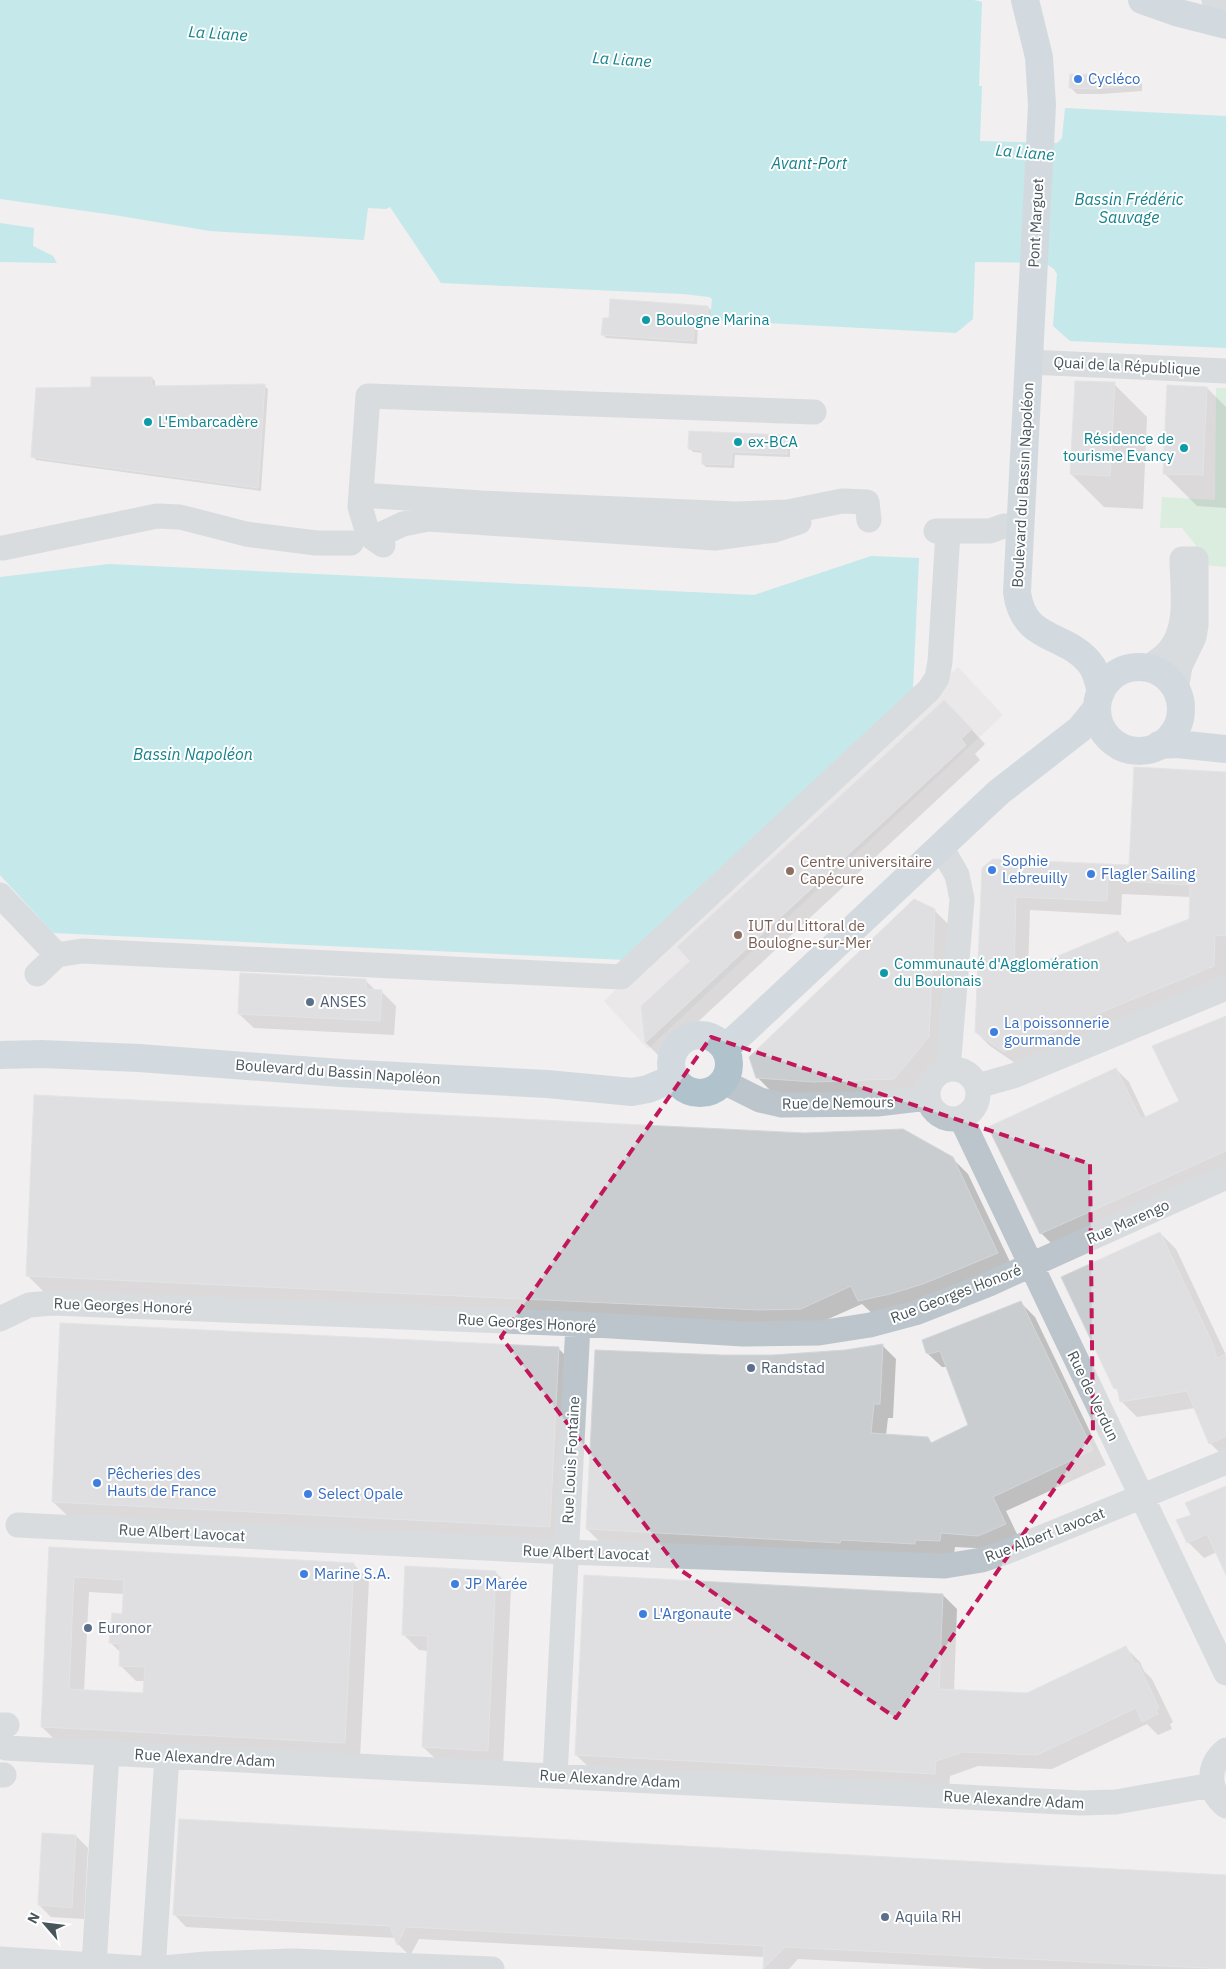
<svg xmlns="http://www.w3.org/2000/svg" width="1226" height="1969" viewBox="0 0 1226 1969" font-family="'IBM Plex Sans',sans-serif">
	<style>
		.education { fill: #e2e0e1 }
		.green { fill: #c0eccb }
		.water { fill: #90e0e6 }
		.shadow { fill: #0003; fill-rule: evenodd }
		.building { fill: #c9cdd0; stroke: #d3d6da; fill-rule: evenodd }
		.lines { fill: none; stroke-linecap: round; stroke-linejoin: round }
		.minor { stroke: #bbc5cb; stroke-width: 25 }
		.major { stroke: #b0c2cc; stroke-width: 28 }
		.marked { fill: none; stroke: #c2185b; stroke-width: 4; stroke-dasharray: 10 6; stroke-linejoin: round }
		.shop-dot { fill: #3f7fe0; stroke: #fff; stroke-width: 2 }
		.culture-dot { fill: #0f9aa8; stroke: #fff; stroke-width: 2 }
		.education-dot { fill: #8d6e63; stroke: #fff; stroke-width: 2 }
		.service-dot { fill: #5c6f8a; stroke: #fff; stroke-width: 2 }
		.labels { text-anchor: middle; stroke-width: 4; stroke-linejoin: round; paint-order: stroke }
		.shop-label { font-size: 15px; fill: #366cbe; stroke: #fff; text-anchor: start }
		.street-label { font-size: 15px; fill: #48555b; stroke: #fff }
		.culture-label { font-size: 15px; fill: #0d838f; stroke: #fff; text-anchor: start }
		.education-label { font-size: 15px; fill: #785e54; stroke: #fff; text-anchor: start }
		.service-label { font-size: 15px; fill: #4e5e75; stroke: #fff; text-anchor: start }
		.water-label { font-size: 16px; font-style: italic; fill: #14828b; stroke: #fff }
	</style>
	<rect width="100%" height="100%" fill="#f1efef"/>
	<path class="education" d="M958,667L1003,715L648,1049L604,1001Z"/>
	<path class="green" d="M1216,388H1226V567L1204,565L1198,548L1182,528H1160L1162,497L1215,500Z"/>
	<path class="water" d="M0,0H974L982,2L979,86H982L980,141L1057,143L1062,138L1065,108L1226,116V348L1070,341L1053,326L1057,274L1054,269L1045,263L975,262L973,319L956,333L710,320L712,299L709,297L683,294L441,283L390,207L386,209L368,208L364,240L210,231L114,215L0,199Z
		M0,223L34,228L33,246L53,256L57,263L0,262Z
		M871,556L919,558L913,689L626,960L53,933L0,875V577L109,564L754,595Z"/>
	<path class="shadow" d="M1136,77L1142,84V91L1101,94H1077L1070,87Z
		M708,307L711,310L710,326H698L697,344L606,338L603,335Z
		M152,378L155,381V387L264,386L268,389L261,491L36,460L33,456Z
		M1114,384L1147,417L1143,509L1104,507L1071,474Z
		M1207,388L1226,407V508L1197,506L1164,473Z
		M787,436L790,440V457L735,455L734,468L706,467L703,464V453L693,452L690,449Z
		M959,716L985,744L975,754L980,760L660,1057L646,1043L643,1006Z
		M1226,773V981L1018,1065L990,1046L976,1032L984,869L1130,867ZM1122,894L1191,897L1190,920L1129,944L1118,932L1028,969L1030,910L1121,915Z
		M934,910L950,926L944,1053L910,1094L773,1093L757,1077Z
		M366,981L376,991H381L396,1006L394,1035L254,1028L239,1014Z
		M1226,1017V1170L1054,1246L1041,1233L1116,1069L1129,1082L1146,1118L1180,1101Z
		M805,1134L952,1158L968,1174L1013,1268L875,1316L862,1304L817,1324L743,1325L43,1291L27,1275Z
		M1160,1233L1176,1249L1226,1355V1459L1210,1443L1195,1408L1137,1417L1122,1402L1120,1393L1115,1388Z
		M1021,1303L1035,1317L1106,1465L1006,1511L1019,1538L993,1549L955,1547L954,1555L601,1543L587,1529L722,1356H773L845,1352L882,1345L896,1359L893,1418H888L886,1435L927,1438L932,1443L970,1426L947,1367H942L927,1353Z
		M558,1348L573,1363L564,1542L68,1516L53,1502Z
		M1226,1488V1572L1217,1552L1204,1558L1188,1542L1178,1521L1193,1515Z
		M50,1548L353,1564L369,1580L360,1758L57,1742L42,1727ZM89,1592L124,1594L123,1615L111,1643L121,1653L120,1665L136,1681H145L144,1695L84,1691Z
		M495,1572L511,1587L503,1766L439,1762L423,1747L428,1651L419,1650L403,1634Z
		M943,1595L957,1609L954,1691L1028,1694L1125,1647L1140,1662L1144,1671L1152,1679L1173,1722L1170,1724L1172,1729L1158,1735L1147,1724L1052,1769L978,1766L950,1776L949,1788L591,1769L576,1755Z
		M76,1836L88,1848L84,1919L51,1917L39,1905Z
		M1226,1876V1969H986L798,1959L789,1969H764V1957L419,1939L410,1956L398,1944L396,1938L186,1927L174,1914Z"/>
	<path class="building" d="M1070,74L1136,76V85L1094,89L1069,88Z
		M610,299L708,306L707,324L695,323L693,341L601,335L603,318H609Z
		M91,377H152V386L265,384L258,488L31,457L36,388L91,387Z
		M1075,381L1115,382L1110,476L1070,474Z
		M1167,385L1207,387L1203,475L1163,474Z
		M689,431L787,435V454L732,452L731,465L702,464V450L688,449Z
		M944,700L972,729L961,739L966,745L645,1043L641,1006L690,961L677,947Z
		M1134,767L1226,772V936L1215,935L1214,966L1004,1052L975,1032L982,868L993,859L1129,865ZM1108,880L1190,885L1189,919L1124,944L1118,931L1034,966L1014,971L1016,897L1107,901Z
		M914,899L935,909L929,1037L894,1079L814,1082L756,1078L749,1057Z
		M240,973L366,979V989L382,990L380,1021L238,1014Z
		M1226,1016V1151L1040,1234L988,1127L1116,1068L1141,1119L1179,1101L1152,1046Z
		M34,1095L805,1133L903,1129L953,1157L998,1253L923,1284L890,1294L858,1301L851,1286L801,1309L760,1310L26,1276Z
		M1160,1232L1212,1342L1217,1358L1226,1354V1436L1209,1444L1187,1391L1120,1402L1117,1388L1114,1389L1061,1277Z
		M1021,1301L1093,1450L993,1497L1006,1524L978,1536L941,1533L940,1541L915,1540V1544L841,1540L840,1543L586,1529L595,1350L722,1355H773L845,1350L883,1344L880,1404H874L871,1433L928,1437L931,1443L968,1425L940,1351L929,1354L926,1353L922,1340Z
		M60,1323L559,1347L550,1527L52,1502Z
		M1226,1486V1575L1207,1534L1187,1543L1176,1520L1191,1515L1185,1503Z
		M49,1547L354,1563L345,1743L41,1727ZM74,1577L124,1580L122,1614L112,1613L109,1643L120,1644L119,1666L145,1667L143,1693L69,1689Z
		M405,1566L496,1571L488,1751L422,1747L428,1636L402,1635Z
		M584,1575L943,1594L939,1689L1027,1693L1126,1646L1135,1664L1138,1663L1159,1708L1156,1709L1158,1714L1142,1722L1136,1708L1037,1755L963,1752L936,1761L935,1774L575,1755Z
		M179,1819L1226,1875V1969L785,1947L763,1969L764,1946L406,1927L397,1945L390,1926L173,1915Z
		M42,1833L76,1835L72,1908L38,1905Z"/>
	<g class="lines">
		<path class="minor" d="M1214,0L1220,24
			M1029,362L1226,371
			M361,495L481,503L736,514L788,512L842,501L867,502L869,520
			M936,531H990L1004,526H1020
			M373,538L403,524L428,519L715,538L775,530L799,522
			M383,545L373,538L366,527L360,507L368,396L814,412
			M3,548L157,516L180,517L246,534L316,543H351
			M1147,668C1154,663 1162,659 1168,652C1190,628 1182,588 1182,559H1196V625L1194,637L1180,666L1176,690
			M941,847L957,875L962,899L948,1069
			M0,895L57,955
			M37,974L57,955L82,951L621,977L929,690L937,678L940,662L948,532
			M928 1094a25 25 0 1 1 50 0a25 25 0 1 1-50 0Z
			M724,1082L760,1100L782,1105L877,1104L928,1098
			M978,1086L1016,1075L1226,988
			M961,1118L1226,1673
			M0,1319L29,1305L52,1303L578,1324L743,1334L819,1333L870,1325L915,1313L989,1284L1226,1177
			M18,1525L566,1552L945,1566L982,1560L1006,1552L1226,1462
			M0,1725H7
			M6,1748L1081,1803L1116,1802L1212,1785
			M1226,1750C1207,1765 1207,1791 1226,1806
			M0,1775H4
			M555,1776L578,1324
			M0,1959L94,1965L107,1753
			M94,1965L153,1969L167,1756
			M153,1969L206,1964L293,1961L492,1969"/>
		<path class="major" d="M1025,0L1039,57L1042,105L1017,592C1023,644 1069,632 1092,666C1097,674 1099,684 1101,692
			M1142,0L1179,13L1226,25
			M1097 709a42 42 0 1 1 84 0a42 42 0 1 1-84 0Z
			M1159,745L1177,744L1226,749
			M671 1064a29 29 0 1 1 58 0a29 29 0 1 1-58 0Z
			M725,1048L744,1031L999,792L1080,729L1097,708
			M0,1055L41,1054L139,1058L341,1073L547,1084L632,1092L648,1089L674,1078"/>
	</g>
	<path d="M0 0H1226V1969H0ZM711,1037L1090,1164L1093,1433L896,1718L679,1569L501,1337Z" fill="#f1efef" fill-opacity=".55" fill-rule="evenodd"/>
	<path class="marked" d="M711,1037L1090,1164L1093,1433L896,1718L679,1569L501,1337Z"/>
	<g class="shop-dot">
		<circle cx="1078" cy="79" r="5"/>
		<circle cx="992" cy="870" r="5"/>
		<circle cx="1091" cy="874" r="5"/>
		<circle cx="994" cy="1032" r="5"/>
		<circle cx="97" cy="1483" r="5"/>
		<circle cx="308" cy="1494" r="5"/>
		<circle cx="304" cy="1574" r="5"/>
		<circle cx="455" cy="1584" r="5"/>
		<circle cx="643" cy="1614" r="5"/>
	</g>
	<g class="culture-dot">
		<circle cx="646" cy="320" r="5"/>
		<circle cx="148" cy="422" r="5"/>
		<circle cx="738" cy="442" r="5"/>
		<circle cx="1184" cy="448" r="5"/>
		<circle cx="884" cy="973" r="5"/>
	</g>
	<g class="education-dot">
		<circle cx="790" cy="871" r="5"/>
		<circle cx="738" cy="935" r="5"/>
	</g>
	<g class="service-dot">
		<circle cx="310" cy="1002" r="5"/>
		<circle cx="751" cy="1368" r="5"/>
		<circle cx="88" cy="1628" r="5"/>
		<circle cx="885" cy="1917" r="5"/>
	</g>
	<g class="labels">
		<g class="shop-label">
			<text x="1088" y="84">Cycléco</text>
			<text x="1002" y="866">Sophie<tspan x="1002" dy="17">Lebreuilly</tspan></text>
			<text x="1101" y="879">Flagler Sailing</text>
			<text x="1004" y="1028">La poissonnerie<tspan x="1004" dy="17">gourmande</tspan></text>
			<text x="107" y="1479">Pêcheries des<tspan x="107" dy="17">Hauts de France</tspan></text>
			<text x="318" y="1499">Select Opale</text>
			<text x="314" y="1579">Marine S.A.</text>
			<text x="465" y="1589">JP Marée</text>
			<text x="653" y="1619">L'Argonaute</text>
		</g>
		<g class="street-label">
			<text transform="translate(1036 223) rotate(-87)" y="5">Pont Marguet</text>
			<text transform="translate(1127 366) rotate(3)" y="5">Quai de la République</text>
			<text transform="translate(1023 485) rotate(-87)" y="5">Boulevard du Bassin Napoléon</text>
			<text transform="translate(338 1072) rotate(4)" y="5">Boulevard du Bassin Napoléon</text>
			<text transform="translate(838 1103) rotate(-1)" y="5">Rue de Nemours</text>
			<text transform="translate(1128 1222) rotate(-24)" y="5">Rue Marengo</text>
			<text transform="translate(956 1294) rotate(-21)" y="5">Rue Georges Honoré</text>
			<text transform="translate(123 1306) rotate(2)" y="5">Rue Georges Honoré</text>
			<text transform="translate(527 1323) rotate(3)" y="5">Rue Georges Honoré</text>
			<text transform="translate(1093 1396) rotate(64)" y="5">Rue de Verdun</text>
			<text transform="translate(571 1460) rotate(-87)" y="5">Rue Louis Fontaine</text>
			<text transform="translate(182 1533) rotate(3)" y="5">Rue Albert Lavocat</text>
			<text transform="translate(1045 1535) rotate(-21)" y="5">Rue Albert Lavocat</text>
			<text transform="translate(586 1553) rotate(2)" y="5">Rue Albert Lavocat</text>
			<text transform="translate(205 1758) rotate(3)" y="5">Rue Alexandre Adam</text>
			<text transform="translate(610 1779) rotate(3)" y="5">Rue Alexandre Adam</text>
			<text transform="translate(1014 1800) rotate(3)" y="5">Rue Alexandre Adam</text>
		</g>
		<g class="culture-label">
			<text x="656" y="325">Boulogne Marina</text>
			<text x="158" y="427">L'Embarcadère</text>
			<text x="1174" y="444" text-anchor="end">Résidence de<tspan x="1174" dy="17">tourisme Evancy</tspan></text>
			<text x="748" y="447">ex-BCA</text>
			<text x="894" y="969">Communauté d'Agglomération<tspan x="894" dy="17">du Boulonais</tspan></text>
		</g>
		<g class="education-label">
			<text x="800" y="867">Centre universitaire<tspan x="800" dy="17">Capécure</tspan></text>
			<text x="748" y="931">IUT du Littoral de<tspan x="748" dy="17">Boulogne-sur-Mer</tspan></text>
		</g>
		<g class="service-label">
			<text x="320" y="1007">ANSES</text>
			<text x="761" y="1373">Randstad</text>
			<text x="98" y="1633">Euronor</text>
			<text x="895" y="1922">Aquila RH</text>
		</g>
		<g class="water-label">
			<text transform="translate(218 33) rotate(4)" y="6">La Liane</text>
			<text transform="translate(622 59) rotate(4)" y="6">La Liane</text>
			<text transform="translate(1025 152) rotate(5)" y="6">La Liane</text>
			<text x="809" y="169">Avant-Port</text>
			<text x="1129" y="205">Bassin Frédéric<tspan x="1129" dy="18">Sauvage</tspan></text>
			<text x="193" y="760">Bassin Napoléon</text>
		</g>
	</g>
	<g transform="translate(45 1924) rotate(298)" stroke="#ffffff" stroke-width="4" paint-order="stroke">
	<path d="M0-4L9 19L0 12L-9 19Z" fill="#48555b"/>
	<text y="-8" font-size="14" font-weight="bold" text-anchor="middle" fill="#48555b">N</text>
	</g>
</svg>
